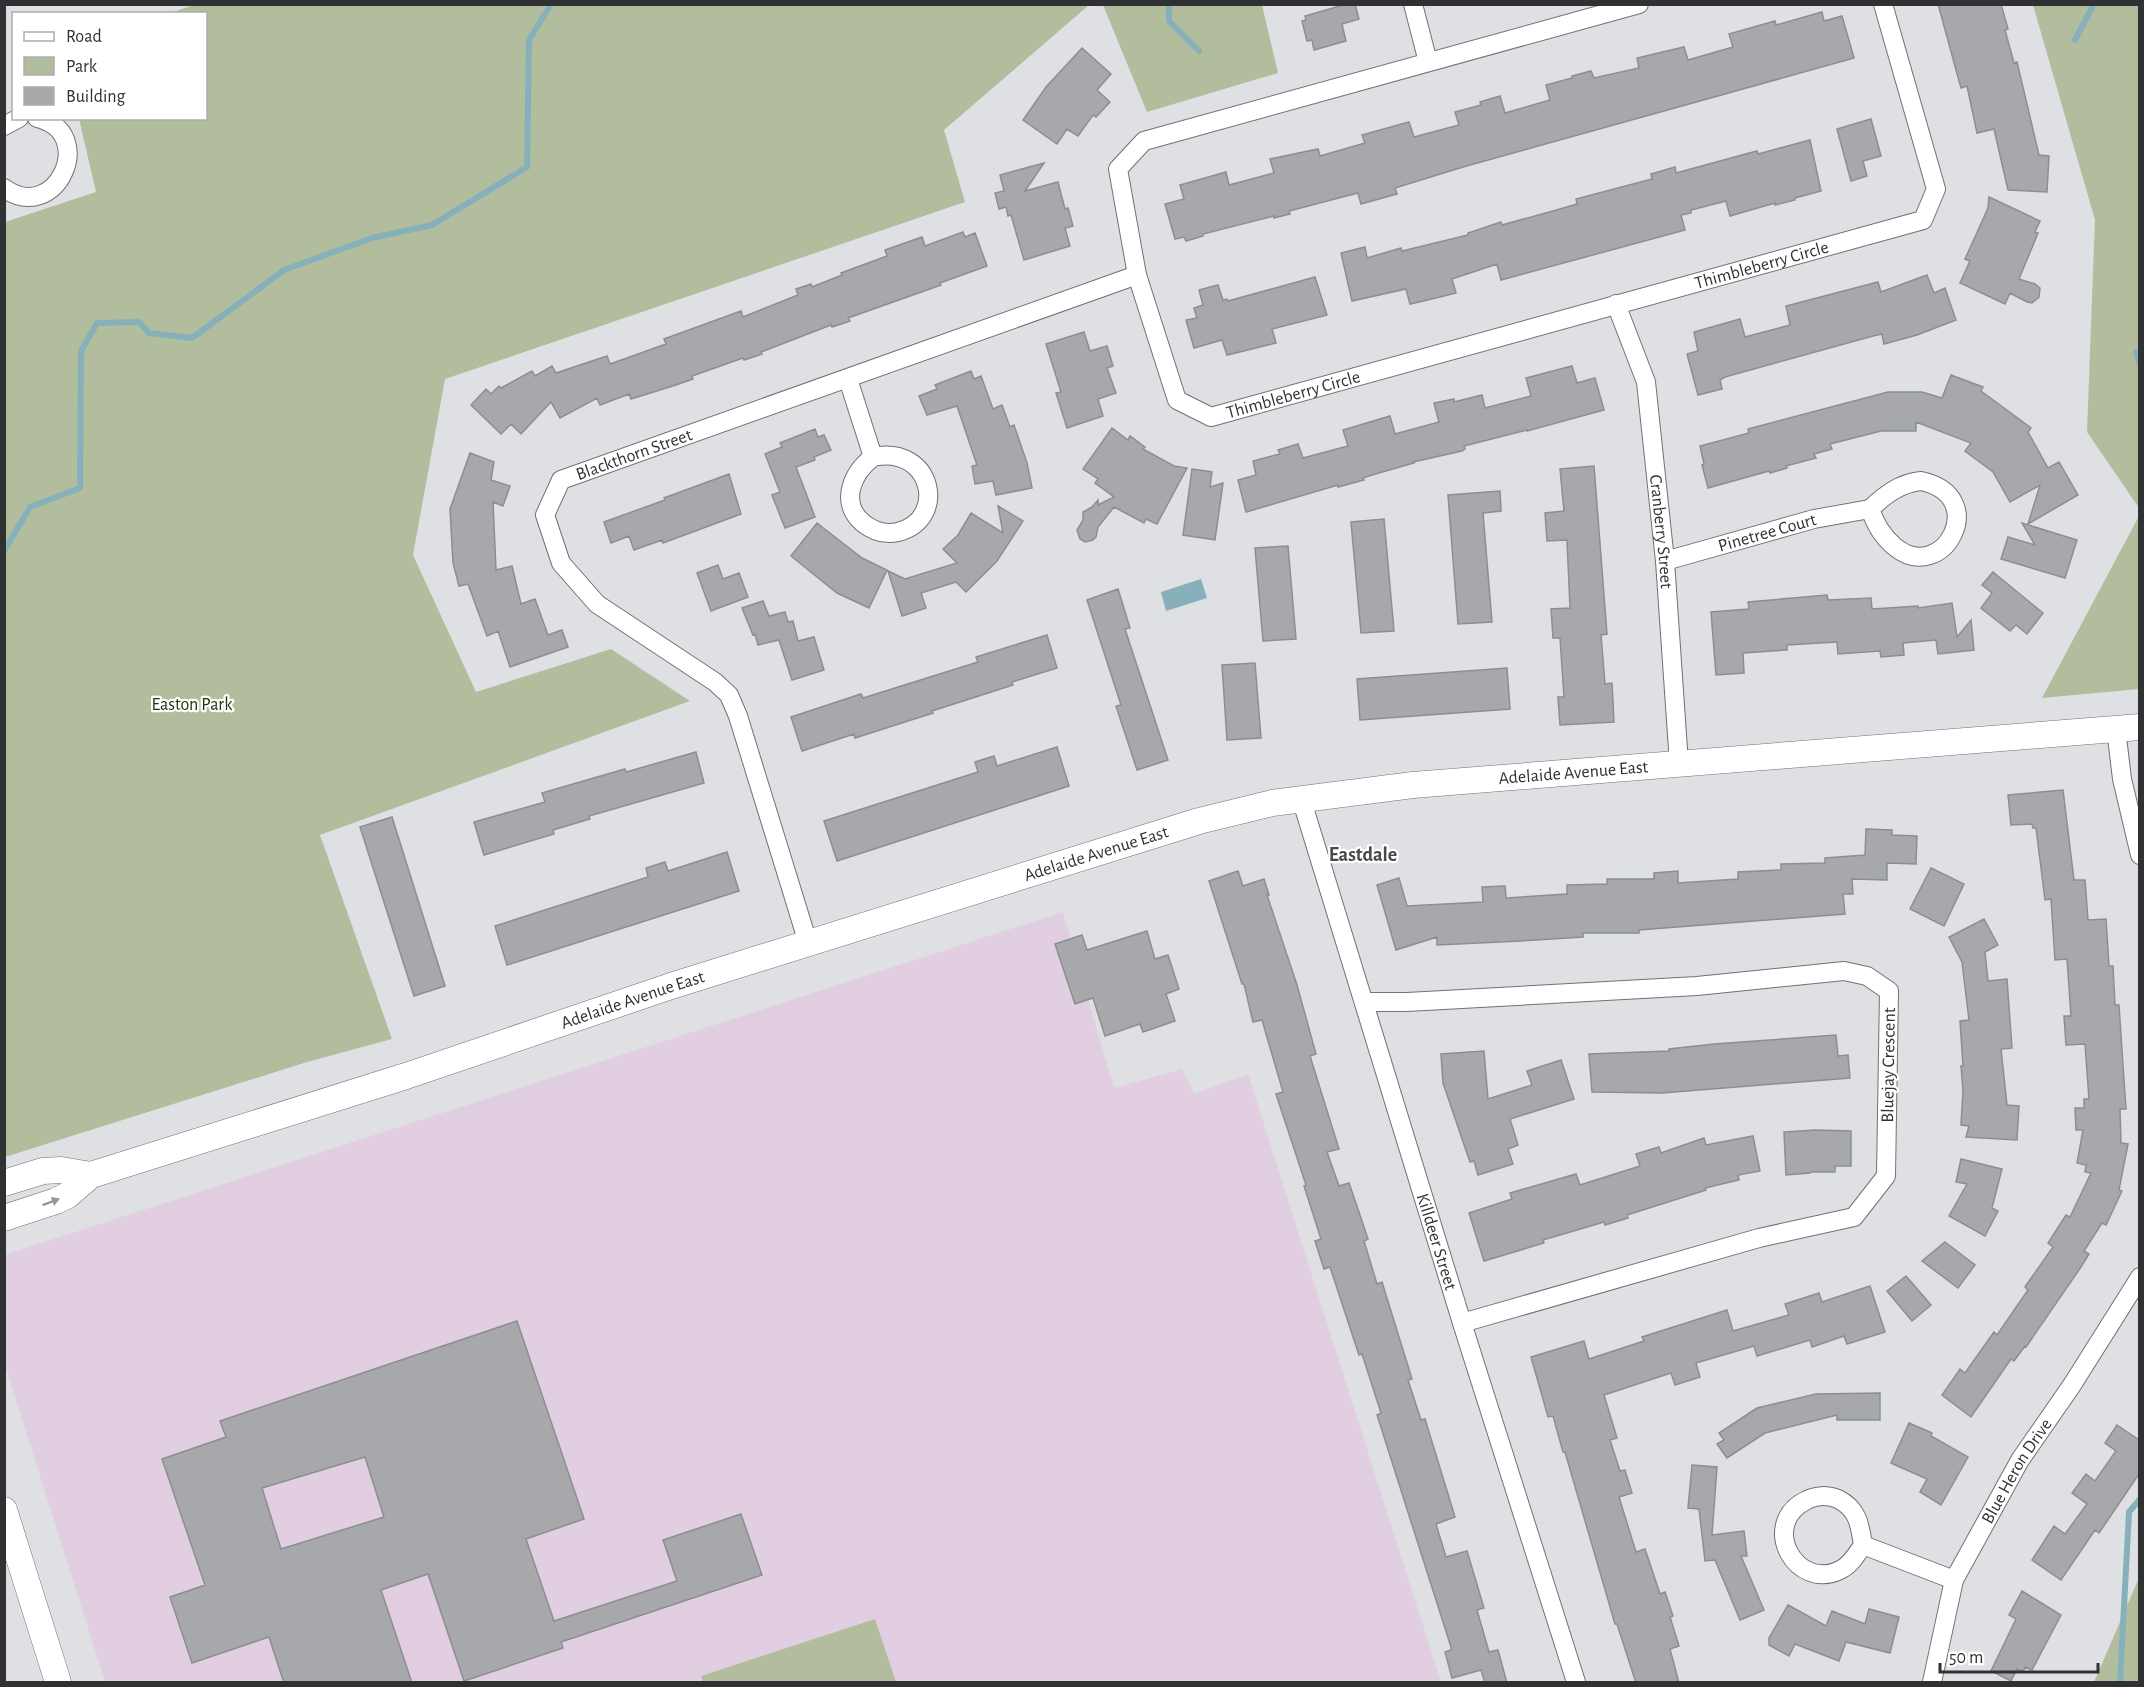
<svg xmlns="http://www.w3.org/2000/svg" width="2144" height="1687" viewBox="0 0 2144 1687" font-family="'Alegreya Sans',sans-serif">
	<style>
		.education { fill: #e1cfe1 }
		.green { fill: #b2bd9e }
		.water { fill: #86b1bb }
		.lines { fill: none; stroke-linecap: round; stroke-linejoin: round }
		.stream { stroke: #86b1bb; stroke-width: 6 }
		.building { fill: #a7a8ab; stroke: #8c8e91; stroke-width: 1.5; fill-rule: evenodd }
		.street-casing { stroke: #707174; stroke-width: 20 }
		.secondary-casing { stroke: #707174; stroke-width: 27 }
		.street { stroke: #fff; stroke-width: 18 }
		.secondary { stroke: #fff; stroke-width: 26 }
		.oneway { fill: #989898 }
		.labels { text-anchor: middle; stroke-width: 4.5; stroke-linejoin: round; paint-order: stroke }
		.street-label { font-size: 18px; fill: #303132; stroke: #fff }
		.park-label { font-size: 18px; fill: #273209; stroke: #fff }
		.neighbourhood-label { font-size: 20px; font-weight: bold; fill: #48494c; stroke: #fff }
	</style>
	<rect width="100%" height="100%" fill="#dee0e3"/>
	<path class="education" d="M1063,912L1114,1088L1182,1069L1194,1094L1248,1074L1441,1682H105L5,1365L4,1255Z"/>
	<path class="green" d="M194,5H1089L944,130L965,202L445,379L413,555L476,692L611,649L690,701L320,835L392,1039L307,1062L5,1157V222L96,192L79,119L206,118V14L170,13Z
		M1103,5H1262L1278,73L1147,112Z
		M2033,5H2139V508L2087,432L2095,220Z
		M2139,516V689L2042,698Z
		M2139,1578V1682H2094Z
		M875,1619L896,1682H703L701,1676Z"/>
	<path class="water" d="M1201,579L1207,598L1166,611L1161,592Z"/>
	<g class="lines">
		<path class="stream" d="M1169,4V21L1199,51
			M2075,40L2094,4
			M2136,352L2140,366
			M4,551L30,507L80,488L81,351L97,323L139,322L149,333L192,338L284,270L372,238L432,225L527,167L529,40L551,4
			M2120,1682L2129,1512L2140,1499"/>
	</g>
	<path class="building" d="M1347,4H1355L1359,19L1342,24L1346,41L1314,50L1312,40L1307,41L1302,21L1306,20L1305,16Z
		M1938,4H2001L2008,29L2005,30L2014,63L2017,62L2039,155L2049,156L2047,192L2008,190L1994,129L1977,133L1967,86L1961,88Z
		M1822,12L1824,21L1842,16L1854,58L1463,167L1395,188L1397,194L1361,204L1358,193L1289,211L1290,214L1274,218V216L1203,234V236L1186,241L1184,237L1175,239L1165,204L1184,199L1180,185L1226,172L1229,185L1274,173L1270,159L1318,149L1320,156L1365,143L1362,135L1409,122L1414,137L1459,125L1455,112L1481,105L1480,102L1500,96L1505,113L1550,100L1546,85L1572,78V76L1591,71L1594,78L1639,68L1637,58L1684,47L1688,60L1733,47L1729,34L1775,21L1776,25Z
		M1082,48L1111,74L1097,90L1110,102L1096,117L1093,115L1078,136L1067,129L1057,144L1023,120L1046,87Z
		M1871,119L1881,156L1863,161L1867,176L1851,181L1837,129Z
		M1810,140L1821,191L1795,198V200L1775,205V203L1730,216L1726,201L1691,210V213L1681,215L1685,230L1501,280L1497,264L1452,279L1456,293L1436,298L1410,304L1406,289L1352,301L1341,253L1365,247L1367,258L1401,248L1402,251L1468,235V233L1501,222L1502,225L1560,209L1577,204L1576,199L1652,179L1651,174L1675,167L1676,173L1757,151L1758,154Z
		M1044,163L1025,191L1058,182L1065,209L1068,208L1073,226L1065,228L1070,246L1024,260L1011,215L1008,216L1006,207L999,209L995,193L1004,191L1000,175Z
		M1989,197L2040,221L2035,232L2038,233L2019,279L2035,284L2040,288L2039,297L2032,303L2027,302L2010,293L2005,304L1960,283L1970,261L1965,259L1988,208Z
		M963,232L965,237L975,233L987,266L940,283L941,285L848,318L850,321L832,327L831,325L761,352L762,354L744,360L743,358L692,376L693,379L676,385L631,399L629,394L600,405L597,398L560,418L551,402L521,434L511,424L501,434L471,405L486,389L491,394L499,386L501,388L532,371L535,376L552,366L556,373L607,356L610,364L666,344L664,339L741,311L743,317L798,295L796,289L811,284L812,287L842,275L841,273L887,256L885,250L922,237L925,246Z
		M1927,275L1934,293L1945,288L1956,320L1917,335L1884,344L1882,334L1873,336L1725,377L1720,380L1722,389L1698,395L1687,354L1698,351L1694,332L1740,319L1745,337L1790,325L1786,306L1878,282L1881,292Z
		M1315,277L1327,315L1272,329L1276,343L1256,348L1227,355L1222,340L1194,348L1186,320L1197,318L1194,308L1203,305L1199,290L1218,285L1223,300L1227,299L1228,301Z
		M1084,332L1090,351L1107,346L1113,366L1107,368L1116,393L1098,399L1103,416L1067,428L1056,393L1061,392L1046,344Z
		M1572,366L1577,383L1595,378L1604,410L1527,431V430L1464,446L1465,449L1462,451L1413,462L1414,463L1372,475L1363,478L1364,480L1338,487V485L1246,512L1238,480L1256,475L1253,461L1280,454L1278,450L1298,444L1303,458L1348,446L1343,430L1390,416L1395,434L1439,422L1434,403L1454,399V402L1482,395L1485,408L1531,396L1526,378Z
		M971,371L974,379L981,376L993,409L1002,405L1010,427L1014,425L1027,463L1032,488L996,495L993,481L975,484L972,466L977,465L957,406L927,415L919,396L937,389L935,385Z
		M1951,375L1983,387L1981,391L2031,428L2028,432L2048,468L2059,462L2078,495L2028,524L2040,485L2010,502L1993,472L1965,451L1971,443L1916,422V431H1881L1830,444L1832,449L1814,454L1816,458L1786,466L1787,468L1770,473L1769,471L1708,488L1702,465L1704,464L1700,446L1749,433L1748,429L1888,392H1922L1942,398Z
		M1112,428L1128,440L1130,436L1145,447L1143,449L1174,466L1187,468L1157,524L1146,519L1144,523L1114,507L1098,527L1096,537L1093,540L1085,542L1080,539L1077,530L1083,520V512L1092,507L1098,500V505L1114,497L1095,483L1098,479L1083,469Z
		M815,429L818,437L824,435L831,450L814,457L815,460L796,467L815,517L785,528L772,495L780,492L765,454L782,447L780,443Z
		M470,453L494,462L491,480L510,486L503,506L493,502L496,570L512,566L521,604L535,599L548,635L562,630L568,647L510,667L498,631L487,636L468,584L459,586L453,563L450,509Z
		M1594,466L1607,634L1601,635L1605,684L1612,683L1614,722L1560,725L1558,697H1564L1560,638H1553L1551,609L1570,608L1567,540L1547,541L1545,513L1564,511L1560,469Z
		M1192,469L1212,472L1210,487L1223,483L1215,540L1183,535Z
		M729,474L741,514L663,543L662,540L634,550L629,536L611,543L604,522L665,500L664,498Z
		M1500,491L1501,511L1483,513L1492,622L1458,624L1448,495Z
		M998,506L1023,521L997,561L966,592L956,582L921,593L926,608L902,616L888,571L905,579L957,563L943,549L958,535L971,513L1003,533Z
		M1384,519L1394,631L1361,633L1351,522Z
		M817,523L862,558L887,570L869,608L837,593L791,556Z
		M2022,523L2077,540L2065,578L2001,559L2008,537L2035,545Z
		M1288,546L1296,639L1263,641L1255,548Z
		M718,565L723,579L739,573L748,597L711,611L697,573Z
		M1993,572L2043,613L2027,634L2016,625L2010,631L1981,608L1992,593L1982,585Z
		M1118,589L1130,628L1125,629L1168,760L1137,770L1116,706L1121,705L1087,600Z
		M1827,595L1828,600L1871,598L1872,609L1918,606V608L1952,603L1957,637L1971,620L1974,650L1938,654L1936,640L1903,643L1904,655L1881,657L1880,651L1838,654L1837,642L1787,645V650L1743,653L1744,673L1716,675L1711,612L1749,609L1748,602Z
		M763,601L769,616L785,612L788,622L793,621L798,641L814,637L824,670L792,680L779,640L758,645L755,634L753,635L742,608Z
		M1047,635L1057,668L1012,682L1013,685L932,711L933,713L855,738L854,734L802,751L791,717L861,694L863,698L978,662L976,657Z
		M1255,663L1261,738L1227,740L1222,665Z
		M1507,668L1510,709L1360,720L1357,679Z
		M1057,747L1069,786L837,861L824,821L978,772L975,762L994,756L997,766Z
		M696,752L704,783L589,816L590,819L553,830L554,834L484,855L474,822L545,802L542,793L625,769L626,772Z
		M2063,790L2074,880H2085L2088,920L2106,919L2109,966H2113L2115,1005H2119L2124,1080L2126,1109H2120L2121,1143L2128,1144L2119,1190L2122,1191L2106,1225L2102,1223L2084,1251L2089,1254L2081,1267L2026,1347L2025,1346L2014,1361L2011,1359L1971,1417L1942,1395L1960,1369L1965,1373L1994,1332L1997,1335L2028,1290L2025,1287L2053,1247L2048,1243L2066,1215L2070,1217L2091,1173L2085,1172L2086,1165L2077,1163L2083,1130H2076L2075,1108H2084V1099H2089L2085,1044L2066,1045L2064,1016H2071L2067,959L2055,960L2051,899L2045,900L2036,828H2033L2032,824L2011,825L2008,795Z
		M392,817L445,986L414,996L360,827Z
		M1866,829L1892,830V835L1917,836L1916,864L1887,863V880L1852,879L1853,894H1843L1845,914L1639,930V933H1583V937L1521,941L1437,945V937L1396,950L1377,885L1399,878L1407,906L1483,902L1482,887L1505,886L1506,898L1567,894V885L1607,884V879H1654V873L1678,871V883L1738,879V872L1781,870V864L1825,863V858L1865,855Z
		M727,852L739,891L507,965L495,926L648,877L646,868L665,862L668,871Z
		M1931,868L1964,884L1944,926L1910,909Z
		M1238,871L1243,886L1264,879L1269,895H1267L1297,985L1316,1054L1310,1056L1339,1149L1327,1152L1339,1186L1349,1183L1360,1215L1368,1239L1364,1241L1377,1284L1382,1282L1412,1379L1408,1380L1421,1420L1425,1419L1455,1517L1436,1524L1446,1557L1467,1551L1484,1608L1477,1610L1489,1652L1498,1650L1507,1683H1485L1481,1670L1452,1678L1445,1652L1451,1650V1647L1377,1415L1381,1413L1362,1354L1359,1355L1330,1267L1324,1269L1315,1241L1321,1239L1304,1186L1306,1185L1276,1094L1283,1092L1262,1020L1253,1022L1244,984H1242L1209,881Z
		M1984,919L1998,945L1985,952L1988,981L2007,979L2012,1048L2001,1049L2007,1105L2019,1106L2017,1140L1966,1137L1969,1126L1961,1125L1963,1090L1961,1066H1963L1960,1021L1969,1020L1962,962L1949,937Z
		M1147,931L1155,959L1168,955L1179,989L1166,994L1175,1021L1143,1032L1140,1024L1105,1036L1093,998L1075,1004L1055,944L1082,935L1087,950Z
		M1836,1035L1838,1056L1848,1055L1850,1078L1662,1093L1592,1092L1589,1054L1669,1051V1049L1714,1044Z
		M1484,1051L1488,1099L1532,1085L1527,1071L1561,1060L1574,1099L1510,1119L1518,1145L1508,1149L1513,1164L1478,1175L1474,1161L1470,1162L1443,1083L1441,1054Z
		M1816,1130L1851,1131V1166H1835V1172H1810V1173L1786,1175L1784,1132Z
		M1753,1136L1760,1171L1738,1175L1739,1180L1705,1188L1706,1190L1627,1215L1628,1218L1605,1225L1604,1222L1543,1240L1544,1243L1484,1261L1469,1213L1512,1199L1510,1193L1576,1174L1580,1185L1640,1166L1636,1154L1659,1147L1661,1153L1704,1138L1706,1145Z
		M1961,1159L2002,1169L1992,1208L1998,1211L1985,1236L1949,1216L1967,1184L1956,1182Z
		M1945,1242L1975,1265L1958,1288L1922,1261Z
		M1906,1276L1931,1305L1912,1321L1887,1291Z
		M1870,1286L1885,1332L1847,1344L1844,1336L1812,1347L1810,1340L1757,1356L1754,1346L1696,1363L1700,1377L1675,1385L1671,1373L1604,1395L1617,1438L1610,1440L1620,1471L1625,1470L1632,1493L1619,1497L1636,1552L1645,1549L1660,1594L1665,1592L1673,1616L1670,1617L1679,1646L1670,1649L1679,1683H1636L1617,1624H1615L1565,1452H1563L1553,1416L1548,1417L1531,1357L1584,1341L1589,1359L1644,1341L1642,1337L1727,1310L1733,1331L1789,1315L1785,1304L1819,1293L1822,1302Z
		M517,1321L584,1519L526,1539L554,1621L677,1581L663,1540L741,1514L762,1575L561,1642L563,1648L464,1681L428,1574L381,1590L412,1683H284L269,1637L192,1663L170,1597L205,1585L162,1459L226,1437L220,1421ZM365,1457L384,1517L281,1549L262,1488Z
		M1880,1393V1420H1837V1415L1765,1433L1727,1458L1717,1444L1724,1440L1719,1433L1757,1408L1816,1394Z
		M1909,1423L1932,1433L1931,1436L1968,1457L1941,1505L1920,1492L1927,1479L1891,1463Z
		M2117,1425L2139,1440V1474L2099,1533L2095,1530L2061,1580L2032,1560L2054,1526L2065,1534L2087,1504L2072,1493L2086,1474L2095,1481L2116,1451L2105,1443Z
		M1692,1465L1717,1467L1712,1535L1744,1531L1747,1556H1741L1764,1610L1740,1620L1715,1560L1705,1561L1699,1509L1688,1508Z
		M2022,1591L2061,1615L2032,1670L2025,1667L2023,1672L2017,1669L2011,1681L1991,1671L2016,1619L2009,1615Z
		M1788,1605L1826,1626L1832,1611L1865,1624L1869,1609L1899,1617L1890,1653L1846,1642L1839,1661L1795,1644L1789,1656L1769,1645V1638Z"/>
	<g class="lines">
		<defs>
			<g id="street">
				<path d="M1413,4L1428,62"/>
				<path id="s1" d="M1639,4L1144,141L1118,169L1137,275L1177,400L1211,417L1923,220L1936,189L1883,4"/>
				<path d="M4,126L19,118"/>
				<path d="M4,188C56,226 99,132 37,118"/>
				<path id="s2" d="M1616,304L1646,382L1665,561L1679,764"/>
				<path d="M848,379L873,457C852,473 839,503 863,523C873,531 885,535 898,532C949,519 932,444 873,457"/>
				<path d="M1921,481C1992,496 1943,586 1895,547C1882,536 1876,525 1870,509C1885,495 1900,483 1921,481Z"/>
				<path id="s3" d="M1665,561L1814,519L1870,509"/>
				<path d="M2116,729L2122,779L2140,855"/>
				<path id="s4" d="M1301,798L1462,1323L1576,1682"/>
				<path id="s5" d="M808,943L738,716L729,695L715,682L597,604L561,563L545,515L561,480L1137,275"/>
				<path d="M1364,1002H1407L1697,986L1844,971L1867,976L1889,991L1886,1176L1854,1217L1759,1238L1462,1323"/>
				<path d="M1863,1545C1857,1554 1851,1564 1842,1569C1796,1594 1758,1523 1807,1500C1816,1495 1828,1495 1838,1499C1858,1509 1860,1525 1863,1545L1954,1580"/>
				<path id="s6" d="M1932,1682L1954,1580L2020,1460L2072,1385L2140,1277"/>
			</g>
			<g id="secondary">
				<path d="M4,1183L43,1171L61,1170L91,1175"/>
				<path id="s7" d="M4,1218L56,1201L68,1195L91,1175L406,1076L671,986L1199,821L1272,803L1413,785L2140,727"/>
				<path d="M4,1510L58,1682"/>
			</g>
		</defs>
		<use href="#street" class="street-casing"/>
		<use href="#secondary" class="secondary-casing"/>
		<use href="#street" class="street"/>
		<use href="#secondary" class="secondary"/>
	</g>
	<defs><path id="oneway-solid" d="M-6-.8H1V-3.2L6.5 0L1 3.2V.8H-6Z" transform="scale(1.5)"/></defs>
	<use class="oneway" href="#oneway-solid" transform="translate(51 1202) rotate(-21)"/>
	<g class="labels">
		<g class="street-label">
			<text dy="6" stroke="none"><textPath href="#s1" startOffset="1400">Thimbleberry Circle</textPath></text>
			<text dy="6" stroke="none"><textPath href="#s1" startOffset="914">Thimbleberry Circle</textPath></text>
			<text dy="6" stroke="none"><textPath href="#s5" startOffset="642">Blackthorn Street</textPath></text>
			<text dy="6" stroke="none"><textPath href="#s2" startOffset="234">Cranberry Street</textPath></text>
			<text dy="6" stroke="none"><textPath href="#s3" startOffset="106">Pinetree Court</textPath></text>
			<text dy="6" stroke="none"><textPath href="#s7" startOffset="1640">Adelaide Avenue East</textPath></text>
			<text dy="6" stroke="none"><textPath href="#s7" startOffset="1154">Adelaide Avenue East</textPath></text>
			<text dy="6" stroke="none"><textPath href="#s7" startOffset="668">Adelaide Avenue East</textPath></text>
			<text transform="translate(1888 1065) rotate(-89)" y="6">Bluejay Crescent</text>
			<text dy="6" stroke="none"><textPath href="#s4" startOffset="464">Killdeer Street</textPath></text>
			<text dy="6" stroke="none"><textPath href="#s6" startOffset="230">Blue Heron Drive</textPath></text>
		</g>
		<g class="park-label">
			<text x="192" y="710">Easton Park</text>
		</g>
		<g class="neighbourhood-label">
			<text x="1363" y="861">Eastdale</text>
		</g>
	</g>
	<rect width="2144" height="1687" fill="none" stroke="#303132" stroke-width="12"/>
	<rect x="12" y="12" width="195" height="108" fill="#ffffff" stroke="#acadad" stroke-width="1.5"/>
	<rect x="24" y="32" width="30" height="9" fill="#ffffff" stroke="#acadad" stroke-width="1.5"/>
	<text x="66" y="42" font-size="18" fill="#303132">Road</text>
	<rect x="24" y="57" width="30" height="18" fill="#b2bd9e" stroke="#acadad" stroke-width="1.5"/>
	<text x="66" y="72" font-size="18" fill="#303132">Park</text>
	<rect x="24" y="87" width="30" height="18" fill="#a7a8ab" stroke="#acadad" stroke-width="1.5"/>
	<text x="66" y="102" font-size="18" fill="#303132">Building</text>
	<path d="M1940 1663v9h158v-9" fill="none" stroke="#303132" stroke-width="3"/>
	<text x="1949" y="1663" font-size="18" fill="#303132" stroke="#ffffff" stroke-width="4.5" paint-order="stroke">50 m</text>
</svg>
